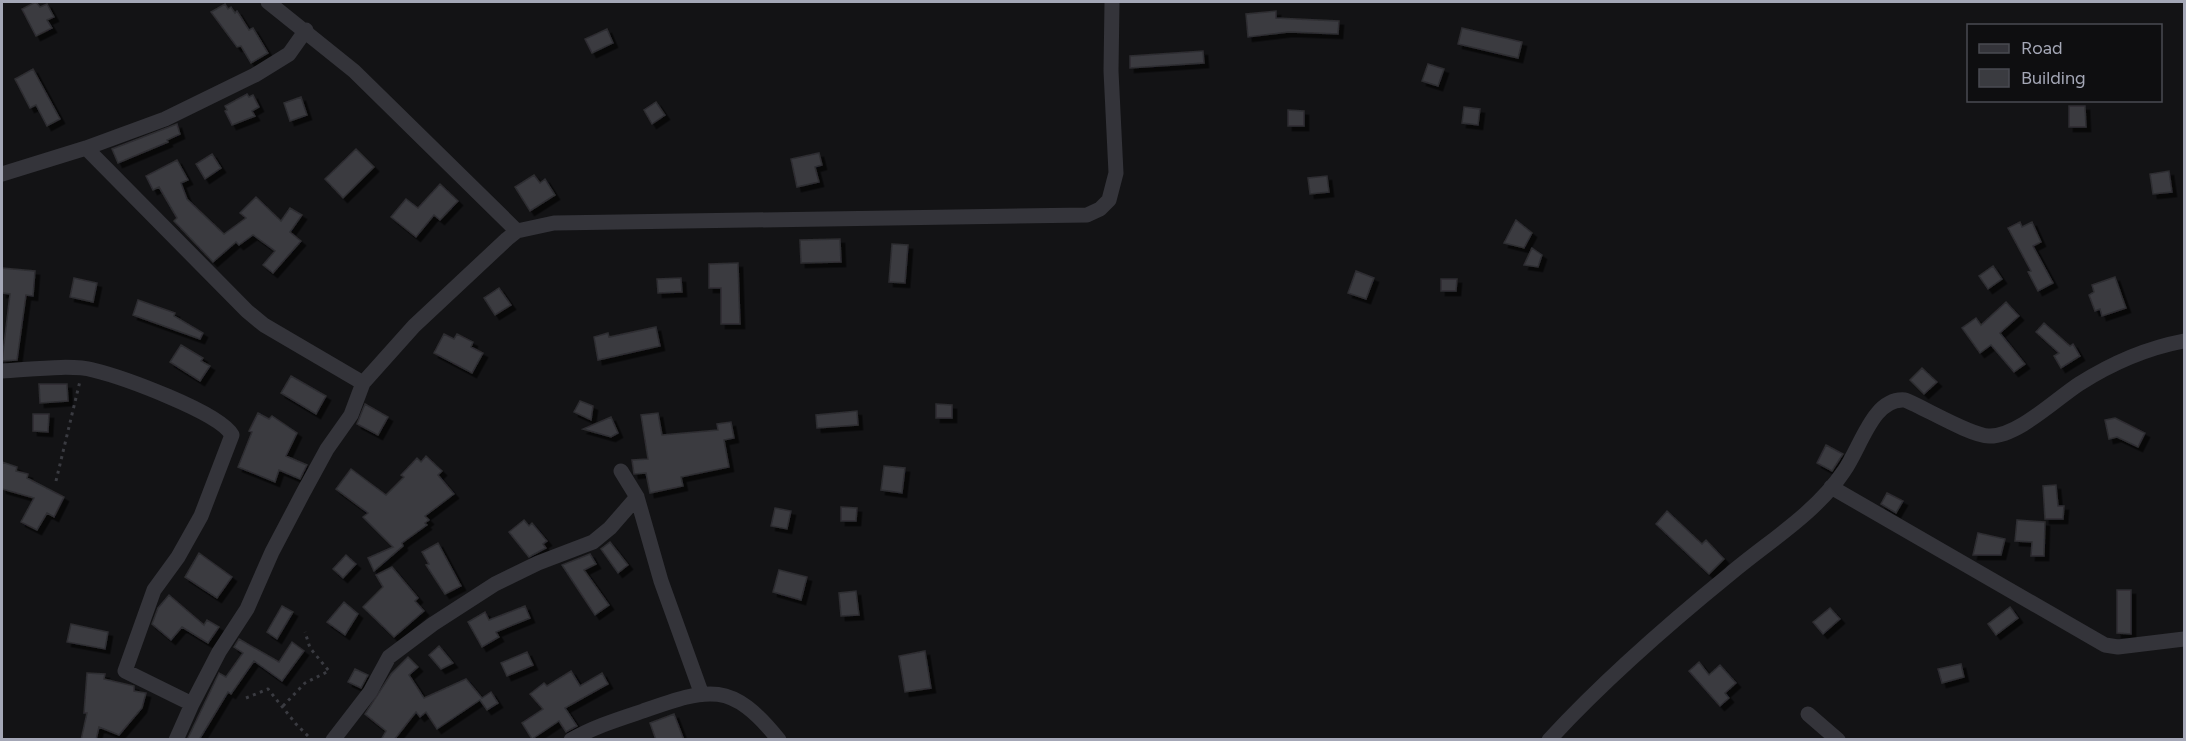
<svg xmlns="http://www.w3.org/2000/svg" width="2186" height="741" viewBox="0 0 2186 741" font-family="Figtree,sans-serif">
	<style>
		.building { fill: #3a3b40; stroke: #2e2d31; stroke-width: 1.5; filter: url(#shadow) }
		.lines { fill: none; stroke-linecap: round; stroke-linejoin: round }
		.path { stroke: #3a3b41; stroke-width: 3; stroke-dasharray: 3 4.5; stroke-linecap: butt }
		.minor { stroke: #34343a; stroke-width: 15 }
	</style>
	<defs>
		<filter id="shadow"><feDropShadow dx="4.5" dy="4.5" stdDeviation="0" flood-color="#0009"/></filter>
	</defs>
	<rect width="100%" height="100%" fill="#131315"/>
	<path class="building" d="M36,2L40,7L47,4L54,17L47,20L52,28L36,36L22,9Z
		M225,4L228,9L231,7L235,13L237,11L249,30L253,28L268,53L251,63L241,46L237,47L211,12Z
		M1276,11V18L1339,21L1338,34L1289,32L1248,37L1246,14Z
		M1462,28L1522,42L1518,58L1458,44Z
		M607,29L613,43L592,53L585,39Z
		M1203,51L1204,63L1130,68V56Z
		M1428,64L1444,69L1438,86L1422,81Z
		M33,69L60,119L47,126L36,105L30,108L15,79Z
		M247,94L249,97L253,95L259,107L252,111L255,116L232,125L225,111L227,110L225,106Z
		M301,97L307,115L290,121L284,103Z
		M656,102L665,115L652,124L644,110Z
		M2069,106H2085L2086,127H2069Z
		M1464,107L1480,109L1478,125L1462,123Z
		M1288,110L1304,111V126H1288Z
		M177,124L180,134L167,140L168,142L118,163L112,149Z
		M356,149L374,167L343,198L325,179Z
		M819,153L822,165L815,167L819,182L797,187L791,159Z
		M212,154L221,168L205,179L196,164Z
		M177,160L188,180L181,183L187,199L224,234L246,218L240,213L256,197L281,221L290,208L302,215L290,232L301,241L273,273L263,265L275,251L253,235L239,245L236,242L213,262L174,221L177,218L159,187L153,190L146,176Z
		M2169,171L2172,192L2153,194L2150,174Z
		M534,175L540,183L545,179L555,195L530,211L515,187Z
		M1327,176L1329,192L1310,194L1308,178Z
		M440,184L458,201L440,220L434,215L416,237L391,217L406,199L418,208Z
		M1516,220L1532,233L1524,248L1504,243Z
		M2020,222L2022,227L2032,222L2041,242L2033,246L2053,283L2038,291L2028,272L2031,271L2008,228Z
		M840,239L841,262L801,263L800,240Z
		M892,244L908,245L905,283L889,282Z
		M1532,248L1542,255L1538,267L1524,265Z
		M738,263L740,324H721V288H709V264Z
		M1993,266L2002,279L1988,289L1979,276Z
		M2,268L35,271L33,296L26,295L17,360L2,361L10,294L2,293Z
		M1356,271L1374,278L1366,299L1348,293Z
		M2115,277L2126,308L2102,316L2100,309L2095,311L2089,295L2094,292L2092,285Z
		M74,278L97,283L93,302L70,297Z
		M681,278L682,292L658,293L657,279Z
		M1441,279H1457L1456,291H1441Z
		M499,288L511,305L495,315L484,298Z
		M138,300L175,313L174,316L203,333L200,339L133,315Z
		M2006,302L2019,316L2000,333L2025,364L2014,372L1991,345L1980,353L1962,328L1976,318L1981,325Z
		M2044,323L2070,346L2073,344L2080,356L2061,368L2054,356L2059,353L2036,332Z
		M656,327L660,346L598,360L594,337L608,333L609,337Z
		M444,334L454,339L457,334L473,342L471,347L483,353L472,373L434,353Z
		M181,345L203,358L201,361L210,366L200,381L170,362Z
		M1922,368L1937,382L1924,394L1910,380Z
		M291,376L326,396L316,414L281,393Z
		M39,384H67L68,401L40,403Z
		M580,401L593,406L591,420L574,412Z
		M365,404L388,417L378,435L357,424Z
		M936,404L952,405V418H936Z
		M857,411L858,425L817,428L816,415Z
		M258,413L269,419L272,416L297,433L286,456L307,465L300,479L279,470L275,482L238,467L252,432L249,431Z
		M658,413L662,435L718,430L717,424L731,422L734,438L724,440L729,467L681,477L683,486L650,493L646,473L634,474L632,460L648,459L641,415Z
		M33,414H49L48,432L33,431Z
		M611,417L618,433L611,437L583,429Z
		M2115,418L2145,433L2138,447L2117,437L2109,439L2105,420Z
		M1826,445L1843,454L1832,471L1817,463Z
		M426,456L442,471L438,475L454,494L425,516L429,520L425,523L427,525L402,543L403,546L374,571L368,558L393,547L363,517L368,513L336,489L351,469L386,495L404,477L401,475L417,458L421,462Z
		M2,462L17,467L16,471L28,474L27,478L64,497L54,517L47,513L37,530L21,522L34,498L2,489Z
		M884,466L905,468L902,493L881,490Z
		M2056,485L2058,506H2064L2063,519H2045L2043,486Z
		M1887,493L1903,501L1896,513L1881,504Z
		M841,507L857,508L856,521H841Z
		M775,508L791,511L787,529L771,526Z
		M1667,511L1702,544L1706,540L1724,559L1709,574L1656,524Z
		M524,520L529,526L532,523L547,541L543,544L546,548L529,557L509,532Z
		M2017,520L2045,522L2044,556H2031L2032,542L2015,541Z
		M1978,533L2005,539L2001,555H1973Z
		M610,542L628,565L618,573L601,549Z
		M438,543L461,586L445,594L426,565L429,564L422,552Z
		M199,553L232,577L217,598L185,577Z
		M590,554L596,564L584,570L609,605L595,615L562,565Z
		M346,555L356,564L343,578L333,569Z
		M392,567L418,598L415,601L424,611L394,637L363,607L383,587L376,575Z
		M779,570L807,577L801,600L773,592Z
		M2117,590H2131V634L2117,633Z
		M856,591L859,615L841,616L839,593Z
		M169,595L204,625L207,620L219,627L208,643L182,627L171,640L152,624L158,608Z
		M344,602L358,614L345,635L327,622Z
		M282,606L293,612L277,639L267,632Z
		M525,606L530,618L496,632L499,637L482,647L468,622L485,612L489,620Z
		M2010,607L2018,618L1996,635L1988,624Z
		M1830,608L1840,619L1823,634L1813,622Z
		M71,624L108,632L105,649L67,642Z
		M239,639L279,662L292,642L304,651L282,681L254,661L231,694L228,692L199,740H187L219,673L226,677L243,653L234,647Z
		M439,646L453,663L441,669L429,655Z
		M925,651L931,688L905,692L899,656Z
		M527,652L533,665L507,676L501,663Z
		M408,657L418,667L409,675L424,698L466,679L482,698L491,692L498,703L487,710L480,700L437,729L426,712L420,717L416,712L394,740H381L386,731L365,714L391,674Z
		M1699,662L1709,675L1720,665L1736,683L1725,693L1729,698L1720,706L1689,671Z
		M1961,664L1964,677L1942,683L1938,669Z
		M355,669L368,675L361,688L348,682Z
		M571,671L580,686L602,673L608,684L565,708L577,726L566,732L559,721L532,739L522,723L543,709L530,694L544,683L547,686Z
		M87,673L105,674L104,679L134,686V691L146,693L142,708L119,735L99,727L96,740H81L87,713H84Z
		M674,714L684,740H656L650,723Z"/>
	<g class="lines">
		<path class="path" d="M56,481L80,381
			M246,698L268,689L296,724L312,740
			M283,706L305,683L329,671L310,648L305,632"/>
		<path class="minor" d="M268,2L354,71L517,231
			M86,148L247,311L264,325L363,383
			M2,174L86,148L165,119L255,75L289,54L306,30
			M2,371C26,370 71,364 93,370C122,377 219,412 232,435L201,516L178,557L154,590L125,671L192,704
			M621,471L637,497L661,581L701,692
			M1831,487L2105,645L2118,647L2184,639
			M1808,714L1838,740
			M176,740L192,704L219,652L247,609L272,552L303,493L327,449L351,415L363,383L414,326L507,239L517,231L554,223L1087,215L1100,209L1109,200L1116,173L1111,71L1112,2
			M333,740L370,692L389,657L433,624L495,584L538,563L593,542L610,528L637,497
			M571,740C593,727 619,719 643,711C709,688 731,680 779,740
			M1549,740C1605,679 1666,626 1730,574C1769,541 1815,514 1844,471C1861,447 1873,397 1905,400C1925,408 1971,436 1989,436C2017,437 2056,399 2079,384C2112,363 2147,348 2184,341"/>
	</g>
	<rect width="2186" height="741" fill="none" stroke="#a4a7b6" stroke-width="6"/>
	<rect x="1967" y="24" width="195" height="78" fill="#0e0e10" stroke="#4a4b52" stroke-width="1.5"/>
	<rect x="1979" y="44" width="30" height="9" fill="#34343a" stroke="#4a4b52" stroke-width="1.5"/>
	<text x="2021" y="54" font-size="18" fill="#a4a7b6">Road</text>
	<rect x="1979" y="69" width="30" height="18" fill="#3a3b40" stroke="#4a4b52" stroke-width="1.5"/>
	<text x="2021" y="84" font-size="18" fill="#a4a7b6">Building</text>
</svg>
